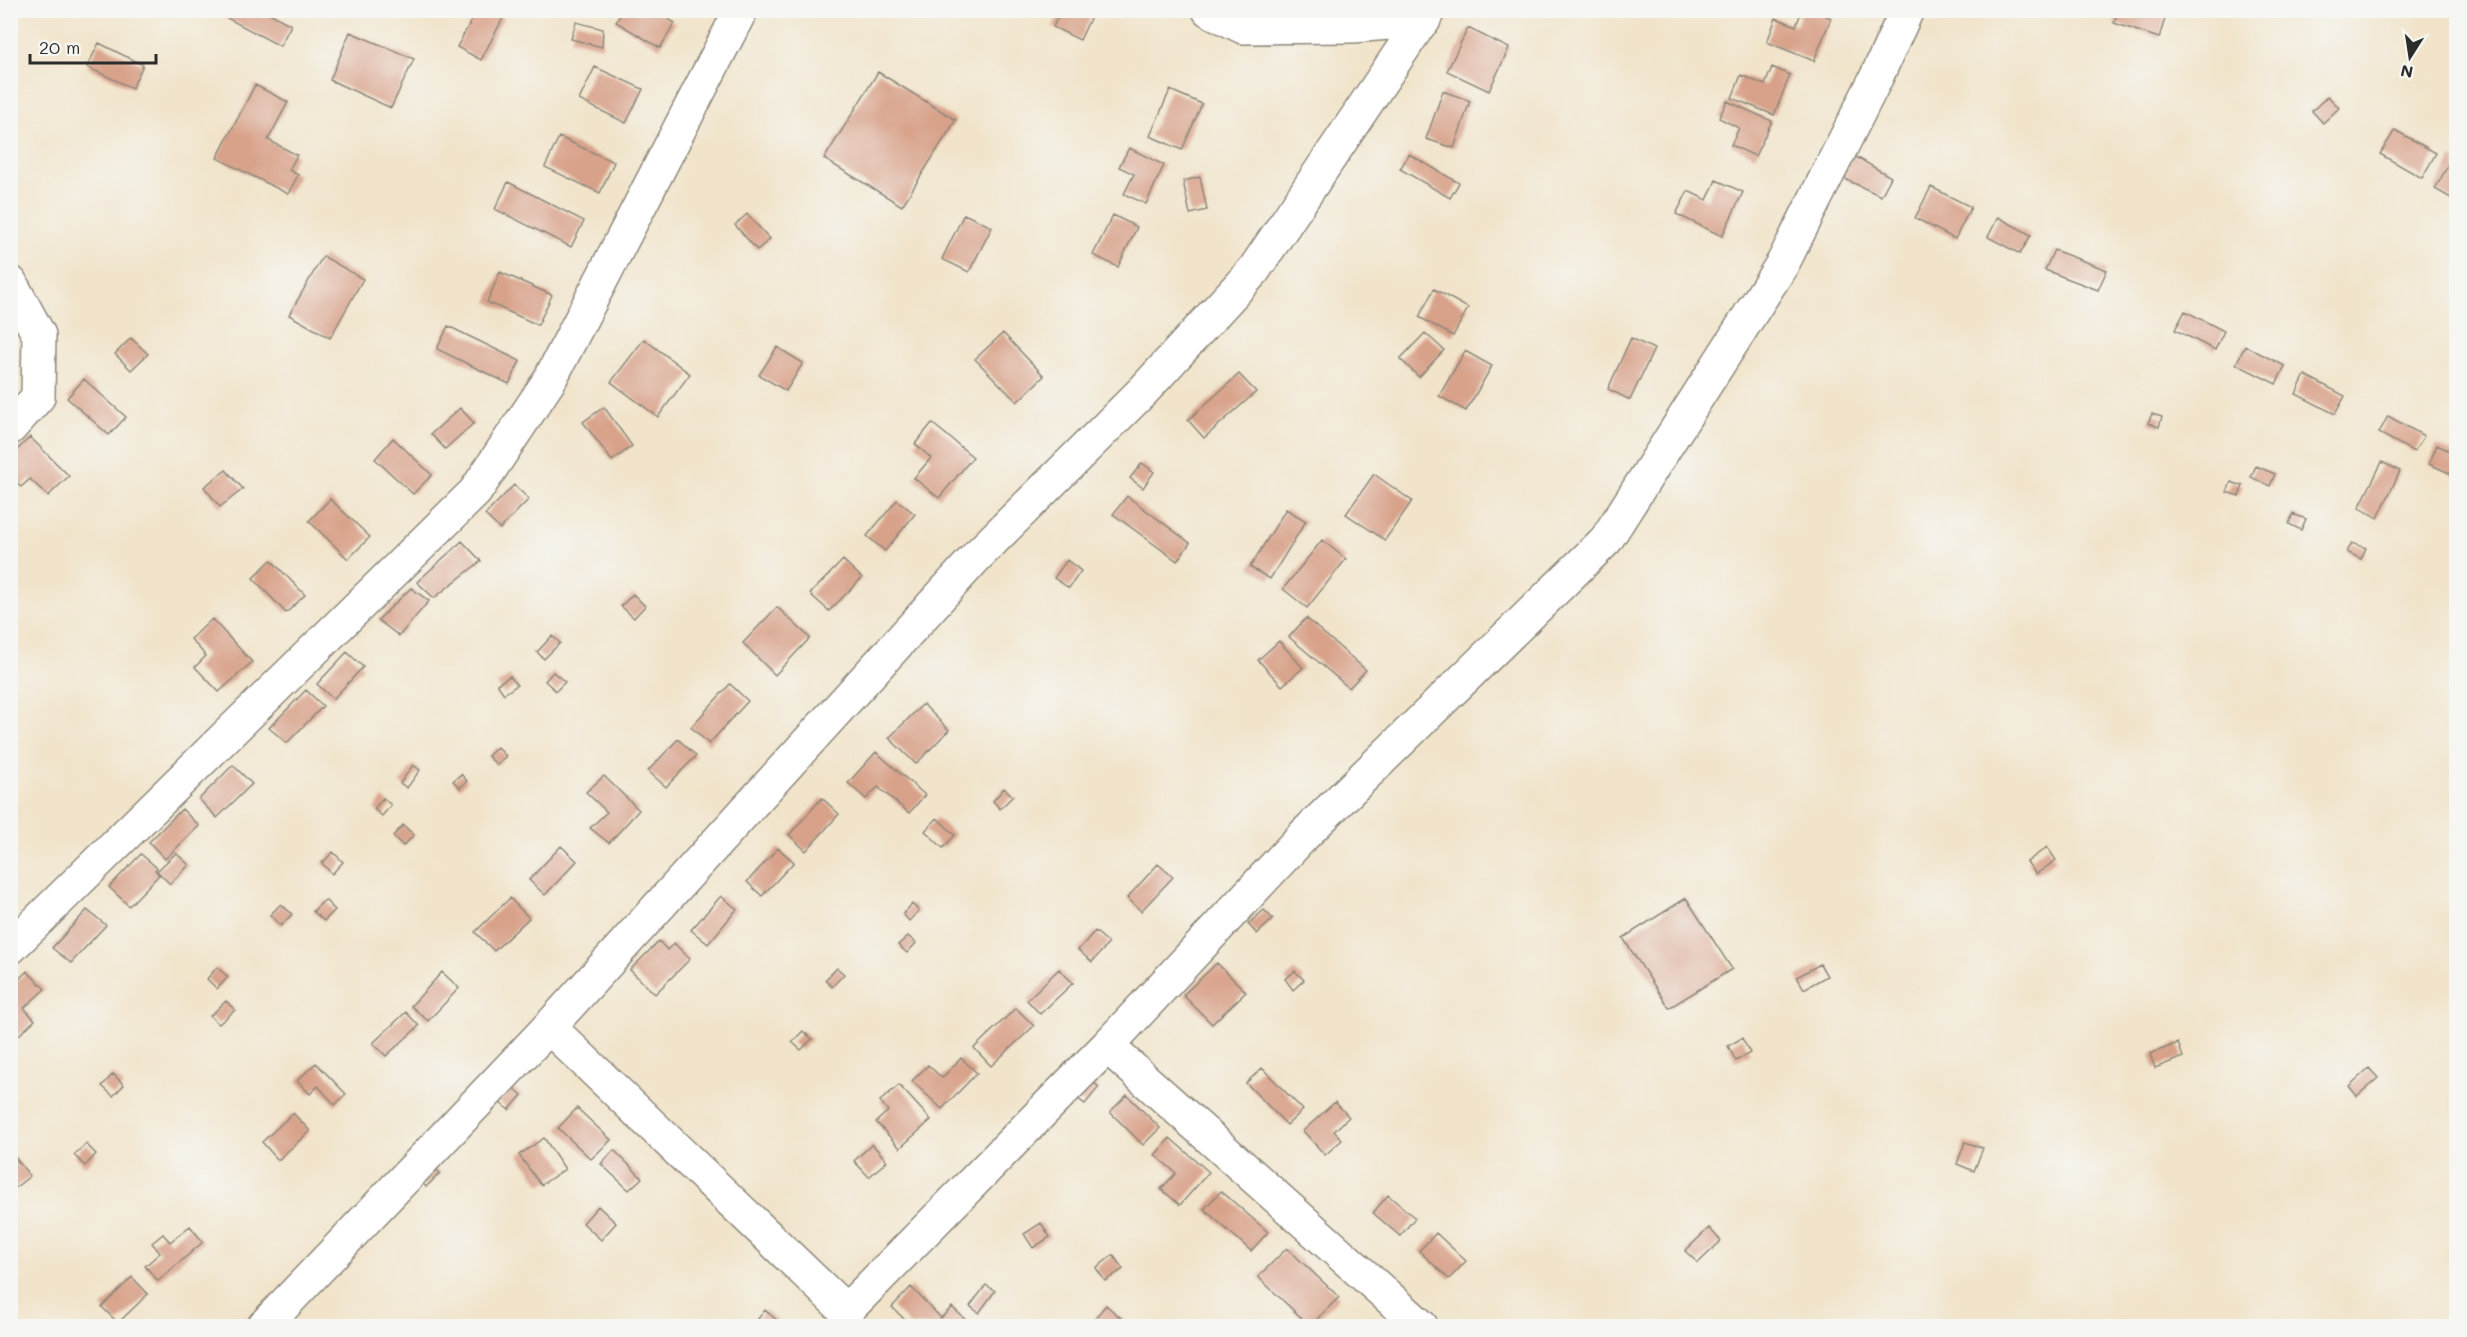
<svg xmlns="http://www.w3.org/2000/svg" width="2467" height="1337" viewBox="0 0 2467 1337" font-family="Mali,sans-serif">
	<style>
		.building { fill: #d8a189 }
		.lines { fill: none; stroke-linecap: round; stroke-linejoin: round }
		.minor-casing { stroke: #8e887b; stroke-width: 36 }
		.minor { stroke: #fff; stroke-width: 33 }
	</style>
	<rect width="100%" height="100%" fill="#f6f6f2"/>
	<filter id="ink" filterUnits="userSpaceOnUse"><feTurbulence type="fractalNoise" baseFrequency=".0167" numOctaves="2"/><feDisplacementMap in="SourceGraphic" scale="12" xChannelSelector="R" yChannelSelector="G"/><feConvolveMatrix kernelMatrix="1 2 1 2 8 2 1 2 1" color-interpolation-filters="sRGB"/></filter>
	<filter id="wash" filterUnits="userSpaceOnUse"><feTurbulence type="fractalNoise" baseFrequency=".008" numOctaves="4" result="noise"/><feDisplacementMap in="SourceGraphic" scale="24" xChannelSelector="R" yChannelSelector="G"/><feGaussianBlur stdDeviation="1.35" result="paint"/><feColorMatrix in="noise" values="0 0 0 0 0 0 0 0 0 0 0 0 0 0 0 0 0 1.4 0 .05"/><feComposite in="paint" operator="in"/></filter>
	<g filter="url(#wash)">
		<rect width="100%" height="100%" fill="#f1e4cb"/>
		<g id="blocks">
			<path class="building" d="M212,10H264L291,25L280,46Z
				M477,10H487L503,18L481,60L457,47Z
				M623,10H654L675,23L660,48L616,22Z
				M1061,10H1094L1080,40L1053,27Z
				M1802,10H1813L1831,18L1814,61L1767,42L1776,18L1796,26Z
				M2118,10L2167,12L2159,38L2114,23Z
				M576,22L603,29L602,47L571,39Z
				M1468,28L1509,48L1489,91L1447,71Z
				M350,32L414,59L391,108L330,80Z
				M99,43L143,65L132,88L87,67Z
				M595,67L643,89L626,123L579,100Z
				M1772,67L1790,75L1774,115L1732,98L1741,75L1765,85Z
				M878,72L956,120L902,206L824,159Z
				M255,85L288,102L268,140L297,155L289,170L298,175L288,194L217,158Z
				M1170,90L1202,104L1182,150L1150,136Z
				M1443,91L1470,101L1454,148L1426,139Z
				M2328,96L2339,108L2323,123L2312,111Z
				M1727,101L1772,121L1755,156L1731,145L1739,128L1719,118Z
				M2395,130L2436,153L2422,178L2380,154Z
				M559,137L614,162L600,193L545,167Z
				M1129,148L1164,165L1146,204L1124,194L1134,174L1119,167Z
				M1409,154L1459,183L1450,198L1400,169Z
				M1851,154L1891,177L1881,196L1843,178Z
				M2452,158L2456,161V201L2435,189Z
				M1200,177L1207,210L1190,214L1183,181Z
				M1716,180L1743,192L1722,236L1676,214L1688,191L1707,200Z
				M508,182L584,221L571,247L495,209Z
				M1931,187L1971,207L1955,239L1915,218Z
				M747,214L770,239L757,250L735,225Z
				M964,214L992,227L969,272L942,259Z
				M1113,215L1137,227L1118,267L1093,255Z
				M1998,217L2031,235L2020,254L1988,237Z
				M2054,250L2107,270L2098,290L2045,270Z
				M323,256L363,279L330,338L289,315Z
				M500,272L552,295L538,325L487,302Z
				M1434,289L1468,308L1453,336L1419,317Z
				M2185,311L2224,331L2215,350L2175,330Z
				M448,326L520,361L509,384L437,349Z
				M1003,333L1044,376L1017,402L975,359Z
				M1425,333L1444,350L1419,377L1400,359Z
				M131,338L148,354L131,370L115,354Z
				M1631,338L1654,349L1630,400L1608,389Z
				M644,339L690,374L658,417L611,382Z
				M2245,346L2285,366L2276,384L2236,364Z
				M777,347L803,363L786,391L759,375Z
				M1465,351L1492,366L1466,411L1439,396Z
				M1239,374L1256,392L1204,438L1188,420Z
				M2305,375L2345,396L2335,414L2296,394Z
				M84,379L126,417L109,435L67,398Z
				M604,407L632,446L612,461L583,422Z
				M460,408L474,423L445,449L431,434Z
				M2152,414L2162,417L2159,427L2148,423Z
				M2388,416L2424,436L2414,452L2379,433Z
				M932,423L973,457L939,498L914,478L931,458L915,444Z
				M30,437L69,476L48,496L30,479L21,487L10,476V457Z
				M393,438L432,475L413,494L375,459Z
				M2437,445L2456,454V476L2429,464Z
				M2382,462L2400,471L2378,518L2359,508Z
				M1142,463L1154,472L1143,488L1130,478Z
				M2256,466L2275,474L2270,486L2251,477Z
				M226,470L243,489L220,507L204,487Z
				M1374,474L1412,501L1385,540L1346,514Z
				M2231,482L2243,486L2239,496L2227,492Z
				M514,485L529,499L500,529L485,515Z
				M1127,496L1190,543L1177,561L1113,514Z
				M330,499L370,537L348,559L309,521Z
				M897,500L915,514L885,551L867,536Z
				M1286,509L1306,521L1270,579L1250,567Z
				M2293,514L2306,519L2301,530L2289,524Z
				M1322,540L1346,559L1307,608L1283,589Z
				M462,541L481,561L434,598L417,582Z
				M2352,543L2366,548L2361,559L2347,552Z
				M271,560L305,595L286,613L253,578Z
				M843,560L862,578L829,611L810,594Z
				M1067,560L1081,571L1069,588L1054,578Z
				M411,588L429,601L399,636L378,620Z
				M633,594L645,606L634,618L621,606Z
				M777,607L810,638L775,675L743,643Z
				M1306,618L1366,670L1349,688L1289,637Z
				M212,619L252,662L219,692L195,667L206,656L191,639Z
				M552,636L560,643L544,659L537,652Z
				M1279,641L1303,668L1282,686L1258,660Z
				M347,652L363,667L333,699L317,684Z
				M553,672L565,682L556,691L545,681Z
				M510,676L517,685L504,694L497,684Z
				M730,684L748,701L709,744L691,727Z
				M306,690L323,706L287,743L269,728Z
				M923,704L949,730L916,764L889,738Z
				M678,739L696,756L666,787L648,771Z
				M497,747L506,756L497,765L488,756Z
				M876,752L925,795L909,813L878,787L866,799L848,783Z
				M233,765L252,784L217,818L199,799Z
				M413,765L420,770L407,788L400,783Z
				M461,774L467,781L460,788L453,781Z
				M604,776L639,810L609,843L590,828L607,812L586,792Z
				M1004,788L1013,796L1000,809L993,801Z
				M383,798L391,805L382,816L374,809Z
				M822,798L839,814L806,851L789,835Z
				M182,809L199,826L165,859L149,842Z
				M937,818L955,835L943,848L925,831Z
				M403,825L414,835L403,846L393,836Z
				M561,846L577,861L545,895L529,880Z
				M2047,847L2056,860L2036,874L2027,862Z
				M778,848L794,862L762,896L747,882Z
				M333,852L343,862L332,874L322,863Z
				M176,853L189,865L170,884L157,871Z
				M141,854L157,868L155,870L159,875L129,906L109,887Z
				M1158,864L1173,877L1141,911L1127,898Z
				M721,896L737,909L708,944L691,930Z
				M510,898L529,918L494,951L475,932Z
				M1686,898L1732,969L1669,1008L1623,938Z
				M325,900L335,910L324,921L313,911Z
				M281,904L292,914L281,926L270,915Z
				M912,904L919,911L909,921L903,914Z
				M87,910L106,925L71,963L52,948Z
				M1264,910L1273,919L1257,934L1248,924Z
				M1095,931L1109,943L1092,962L1078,950Z
				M908,936L916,943L907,953L898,945Z
				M659,941L667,950L674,943L690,959L655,994L630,970Z
				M1217,963L1246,992L1212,1024L1183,995Z
				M1820,964L1827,976L1804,989L1797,977Z
				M217,967L228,977L217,989L207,979Z
				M837,968L844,974L832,987L825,980Z
				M1059,969L1073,983L1040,1014L1027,1000Z
				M27,971L45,989L24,1008L35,1020L16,1038L10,1032V988Z
				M1295,971L1304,980L1293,990L1285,979Z
				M442,972L459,988L428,1021L411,1006Z
				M226,1001L235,1010L219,1024L210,1016Z
				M1016,1008L1034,1026L991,1066L974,1048Z
				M406,1012L419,1026L386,1056L373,1043Z
				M803,1031L812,1039L801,1050L792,1042Z
				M1742,1038L1750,1053L1736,1061L1728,1046Z
				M2178,1043L2183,1057L2155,1068L2150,1054Z
				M961,1058L977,1073L942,1109L912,1081L928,1065L942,1078Z
				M316,1063L346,1094L335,1105L318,1086L310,1094L297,1081Z
				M1262,1068L1303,1110L1287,1125L1246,1083Z
				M2369,1068L2378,1078L2357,1096L2349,1086Z
				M113,1074L124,1085L113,1096L102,1086Z
				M1087,1078L1099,1087L1085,1104L1073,1095Z
				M899,1085L931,1120L900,1148L876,1122L888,1111L880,1101Z
				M513,1087L522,1095L509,1110L499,1102Z
				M1127,1095L1160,1128L1143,1145L1110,1112Z
				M1335,1102L1349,1117L1334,1131L1342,1140L1325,1155L1303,1131Z
				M577,1108L611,1140L591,1159L558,1128Z
				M293,1113L310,1131L278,1160L262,1142Z
				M544,1138L565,1169L541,1185L519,1155Z
				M1170,1138L1209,1172L1180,1205L1161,1189L1176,1173L1155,1155Z
				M1965,1142L1983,1148L1974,1171L1957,1164Z
				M86,1144L96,1154L85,1166L74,1155Z
				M872,1144L887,1161L869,1177L854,1161Z
				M614,1150L642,1178L629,1190L601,1164Z
				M13,1155L30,1176L10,1192V1156Z
				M423,1157L440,1173L426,1187L410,1170Z
				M1221,1191L1268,1232L1251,1251L1204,1209Z
				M1388,1195L1415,1218L1400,1236L1373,1213Z
				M598,1206L616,1223L601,1240L583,1223Z
				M1041,1223L1050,1237L1033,1248L1024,1234Z
				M190,1226L203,1242L158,1281L145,1266L160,1253L152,1243L163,1234L170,1242Z
				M1709,1228L1721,1241L1698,1263L1685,1251Z
				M1436,1233L1466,1261L1449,1279L1419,1251Z
				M1287,1248L1339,1297L1310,1326L1258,1277Z
				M1113,1255L1123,1269L1105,1281L1096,1268Z
				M132,1277L148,1294L118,1323L102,1307Z
				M986,1285L995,1291L979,1313L970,1306Z
				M911,1287L941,1318L952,1307L968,1322L963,1326H911L892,1307Z
				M1106,1305L1130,1326H1095L1091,1323Z
				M765,1310L780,1323L776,1326H765L757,1320Z"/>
		</g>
	</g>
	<g filter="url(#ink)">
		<use href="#blocks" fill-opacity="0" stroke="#8e887b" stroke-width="1.5"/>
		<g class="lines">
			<defs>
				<path id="minor" d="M1209,10L1243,27L1353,26L1424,20
					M10,282L39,335L38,397L10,428
					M10,948L475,492L549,381L741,10
					M549,1027L846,1311L1107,1046L1305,834L1606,540L1783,263L1876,78L1907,10
					M1107,1046L1421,1326
					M264,1326L549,1027L977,556L1144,390L1254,270L1429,10"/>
			</defs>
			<use href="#minor" class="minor-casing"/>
			<use href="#minor" class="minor"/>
		</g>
	</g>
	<rect width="2467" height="1337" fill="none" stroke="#f6f6f2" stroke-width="36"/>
	<g transform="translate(2410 57) rotate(192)" stroke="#f6f6f2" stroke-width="4.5" paint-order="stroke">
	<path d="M0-4.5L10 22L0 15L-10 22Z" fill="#2b2b2b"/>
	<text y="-9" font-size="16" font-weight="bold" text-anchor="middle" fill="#2b2b2b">N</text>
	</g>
	<path d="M30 54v9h126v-9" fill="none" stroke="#2b2b2b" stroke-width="3"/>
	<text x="39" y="54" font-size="18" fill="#2b2b2b" stroke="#f6f6f2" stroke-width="4.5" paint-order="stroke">20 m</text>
</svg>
